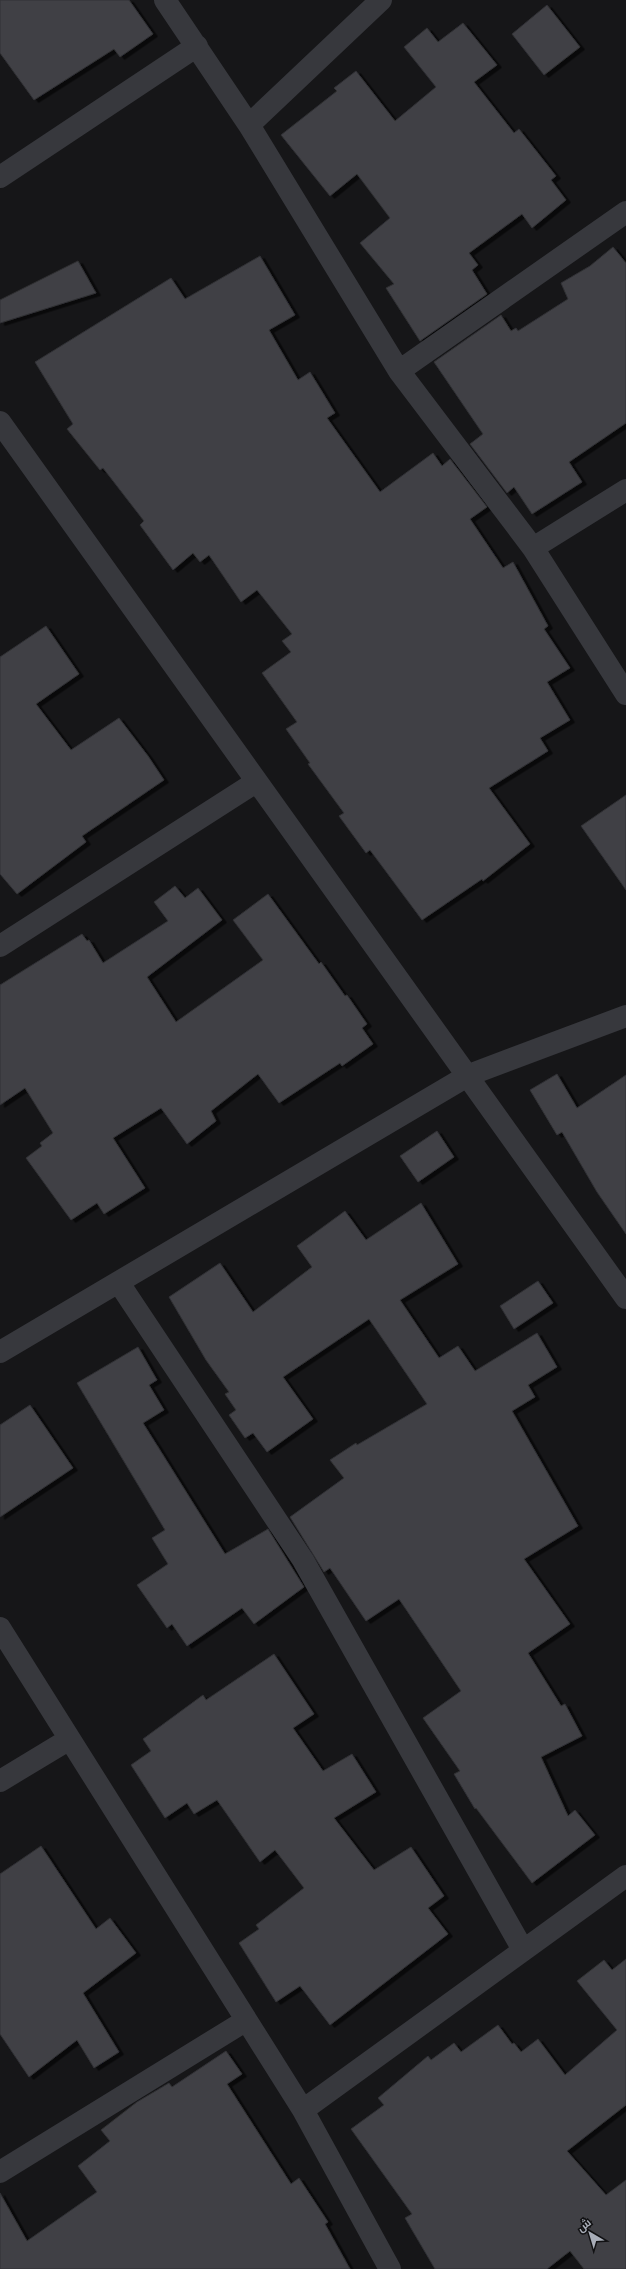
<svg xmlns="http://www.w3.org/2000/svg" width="626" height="2269" viewBox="0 0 626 2269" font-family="'Source Sans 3',Cairo,sans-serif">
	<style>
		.building { fill: #404145; stroke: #303034; filter: url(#shadow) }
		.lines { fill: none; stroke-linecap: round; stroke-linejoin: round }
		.street { stroke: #37383d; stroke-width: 22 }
	</style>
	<defs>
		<filter id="shadow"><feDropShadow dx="4.5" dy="2.5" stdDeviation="0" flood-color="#0009"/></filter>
	</defs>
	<rect width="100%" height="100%" fill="#161618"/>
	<path class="building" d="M0,0H129L153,34L120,57L114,49L34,100L0,53Z
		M547,5L580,47L544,75L512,34Z
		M463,23L497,65L474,82L514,133L519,129L556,176L551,180L566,200L532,228L522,214L469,253L478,265L472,270L487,294L420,341L386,288L394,284L360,243L390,218L357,174L330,196L281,135L337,91L334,88L356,71L395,121L436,87L404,47L427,28L438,42Z
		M613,247L626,263V423L569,462L582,482L532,514L514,487L507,493L470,444L483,434L434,362L501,315L511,331L516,328L518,331L568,299L561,283L590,266Z
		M260,256L295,315L269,330L298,380L310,372L335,413L327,418L380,492L433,453L442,466L450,459L487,507L470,519L503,568L513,562L548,626L544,629L570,668L547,682L570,720L540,738L548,751L489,788L530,844L483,881L482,879L422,920L370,850L366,853L339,816L344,813L308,764L310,763L286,729L297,722L262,673L291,652L282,641L292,634L257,590L241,602L209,555L200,562L193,553L173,570L140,525L144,521L103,468L100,470L67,429L73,424L35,362L171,278L185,299Z
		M78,261L96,293L0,323V300Z
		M46,626L79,674L36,704L71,750L119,718L148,756L164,780L82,836L86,842L17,894L0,874V657Z
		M626,795V890L581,826Z
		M175,886L185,898L198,888L222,920L147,977L176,1022L263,960L233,920L268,894L319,964L321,962L345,996L347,995L367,1024L362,1028L373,1044L342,1066L340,1063L279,1103L258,1074L211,1111L216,1121L187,1144L161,1108L113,1138L145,1188L104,1214L97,1203L71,1220L26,1158L42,1146L40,1143L53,1133L25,1088L0,1105V985L82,934L87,941L89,940L103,963L168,921L154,902Z
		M557,1074L577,1108L626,1075V1234L597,1192L562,1132L557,1135L530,1090Z
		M437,1131L454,1157L418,1182L400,1156Z
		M421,1203L458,1264L400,1300L439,1358L458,1346L475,1371L537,1333L557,1367L528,1385L535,1397L512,1411L578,1526L524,1559L570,1624L528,1653L561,1706L565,1704L582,1736L541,1757L568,1816L575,1810L595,1835L532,1883L476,1808L475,1809L454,1774L460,1771L423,1718L461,1691L399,1599L366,1621L330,1568L324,1572L290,1517L344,1478L330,1460L356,1443L357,1445L427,1404L369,1319L283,1377L313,1419L267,1452L253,1433L245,1438L229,1415L236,1410L225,1394L229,1392L206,1360L169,1297L220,1263L253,1312L312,1267L297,1246L345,1211L366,1240Z
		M538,1281L553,1303L514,1329L500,1306Z
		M138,1347L157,1380L149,1385L164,1410L143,1423L225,1554L268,1529L304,1587L254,1624L242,1608L187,1646L172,1624L167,1628L137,1585L168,1564L152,1538L165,1530L77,1383Z
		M30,1405L73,1468L0,1517V1425Z
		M274,1654L314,1714L293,1728L323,1771L352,1754L376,1792L334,1818L374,1870L411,1847L444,1896L428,1908L448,1934L330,2025L300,1986L276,2002L239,1943L259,1929L256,1925L304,1888L275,1850L260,1862L217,1800L194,1814L187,1803L165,1818L131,1765L151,1751L143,1739L203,1695L206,1700Z
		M41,1846L96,1929L110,1918L136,1953L83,1993L119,2052L94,2068L77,2040L29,2077L0,2034V1874Z
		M626,1959V2105L567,2151L606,2195L626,2180V2269H584L570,2251L547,2269H435L405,2218L412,2214L351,2129L384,2105L378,2098L428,2056L431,2060L454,2043L461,2052L498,2025L512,2044L514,2043L521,2052L538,2039L565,2075L617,2030L577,1981L604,1960L612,1970Z
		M226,2051L242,2074L227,2084L291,2184L299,2178L328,2222L325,2224L350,2269H0V2193L27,2241L97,2192L78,2166L110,2141L101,2130L137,2102L169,2083L172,2087Z"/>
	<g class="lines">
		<path class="street" d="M165,0L249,125L399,371L533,548L626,694
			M249,125L381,0
			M0,177L197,46
			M399,371L626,212
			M0,422C208,715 420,1005 626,1298
			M533,548L626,490
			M0,946L256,782
			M119,1283L303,1560L523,1950
			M0,1352L469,1075L626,1016
			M0,1628L303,2110L390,2269
			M0,1781L68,1740
			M303,2110L626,1876
			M0,2172L245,2021"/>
	</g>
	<g transform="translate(590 2233) rotate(322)" stroke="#111113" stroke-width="3" paint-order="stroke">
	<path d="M0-3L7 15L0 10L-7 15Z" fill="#a8adb8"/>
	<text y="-6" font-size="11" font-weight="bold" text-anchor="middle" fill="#a8adb8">ش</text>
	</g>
</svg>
